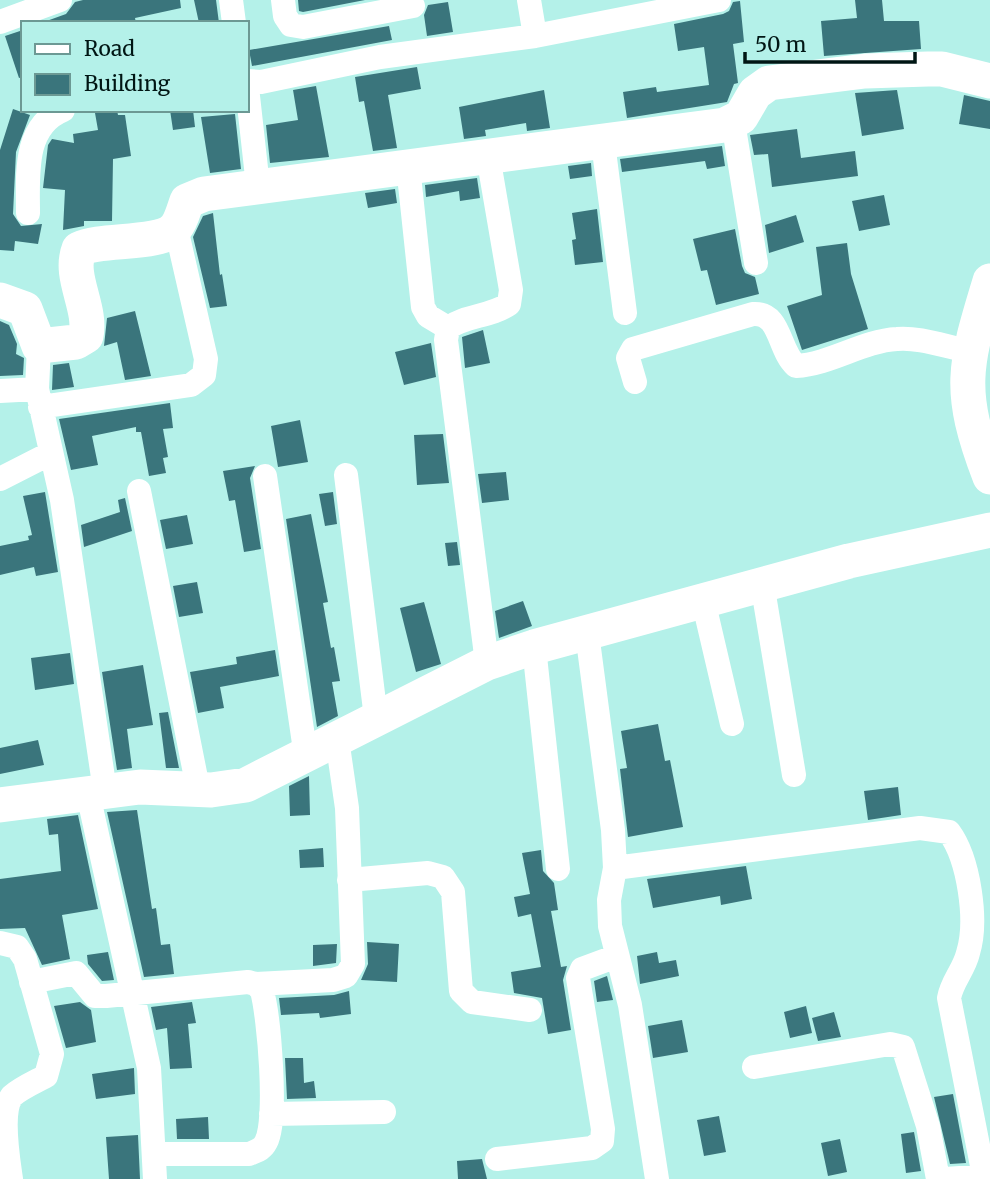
<svg xmlns="http://www.w3.org/2000/svg" width="990" height="1179" viewBox="0 0 990 1179" font-family="Merriweather,serif">
	<style>
		.building { fill: #3a757c }
		.lines { fill: none; stroke-linecap: round; stroke-linejoin: round }
		.street { stroke: #fff; stroke-width: 24 }
		.secondary { stroke: #fff; stroke-width: 35 }
	</style>
	<rect width="100%" height="100%" fill="#b4f1e9"/>
	<path class="building" d="M83,0H180L181,8L135,18L136,23H41L66,14L75,2Z
		M194,0H216L219,23H199Z
		M298,0H365L303,12L299,11Z
		M855,0H882L884,21H919L921,49L824,56L821,21L857,18Z
		M740,1L744,42L733,44L738,83L734,84L727,102L627,118L623,92L656,87L657,92L709,85L704,47L678,51L674,24L723,14L729,11L733,2Z
		M448,2L453,32L427,36L424,15L428,5Z
		M389,26L392,40L252,66L249,50Z
		M23,30V77L19,78L5,36Z
		M417,67L421,89L388,95L397,148L373,151L364,101L359,102L355,77Z
		M316,86L329,157L270,163L266,125L298,120L293,90Z
		M544,90L550,128L527,131L526,123L485,130L486,136L464,139L459,107Z
		M897,90L904,129L862,136L855,93Z
		M964,95L990,101V129L959,124Z
		M13,109L30,115L16,152L13,214L21,226L42,224L38,244L15,241L14,251L0,250V150Z
		M117,110L118,115H125L131,156L113,159L112,221H84V226L63,230L65,190L43,188L48,145L52,139L74,143L73,134L98,130L95,113Z
		M170,110H193L195,127L173,130Z
		M235,114L241,169L210,173L201,117Z
		M797,129L801,158L855,151L858,176L772,187L768,154L754,155L750,135Z
		M722,146L725,166L707,169L705,161L622,172L620,159Z
		M591,163L592,176L570,179L568,166Z
		M477,178L480,198L460,201L459,191L426,197L425,185Z
		M395,189L397,203L368,208L365,193Z
		M884,195L890,225L859,231L852,201Z
		M597,209L603,262L575,265L572,240L576,239L572,213Z
		M213,213L220,275L222,274L227,306L210,308L193,237L203,216Z
		M796,215L804,242L769,253L765,225Z
		M735,229L742,266L745,273L755,277L759,294L716,305L707,270L701,271L693,239Z
		M847,243L851,274L868,329L802,350L787,306L822,295L816,247Z
		M135,311L151,376L125,380L117,342L104,346L107,318Z
		M0,321L9,325L17,344L16,354L24,358L23,375L0,376Z
		M483,330L490,363L465,368L462,337Z
		M431,343L436,377L404,385L395,352Z
		M69,363L74,387L52,390L53,365Z
		M170,403L173,428L163,429L168,457L163,458L166,473L149,476L141,432H136V427L92,436L98,465L71,470L59,419Z
		M300,420L308,462L278,467L271,426Z
		M443,434L449,483L417,485L414,435Z
		M255,466L250,478L261,549L244,552L235,500L229,501L223,471Z
		M506,472L509,500L482,503L478,474Z
		M45,492L58,572L36,576L34,567L0,575V546L29,540L28,536L32,535L23,496Z
		M333,492L337,524L325,526L319,494Z
		M125,498L132,531L84,547L81,525L120,512L118,500Z
		M311,514L328,602L323,603L331,648L334,647L340,681L332,682L338,716L317,727L286,519Z
		M187,515L193,544L166,549L160,520Z
		M457,542L460,565L448,566L445,543Z
		M197,582L203,613L179,617L173,586Z
		M523,601L532,626L499,638L495,611Z
		M424,602L441,664L416,672L400,608Z
		M275,650L279,676L220,687L224,708L198,713L190,672L237,664L236,657Z
		M70,653L74,684L35,690L31,658Z
		M143,665L153,725L127,729L132,768L117,770L102,672Z
		M168,712L179,768H166L159,713Z
		M658,724L665,761L670,760L683,827L628,837L620,769L627,768L621,731Z
		M38,740L44,765L0,774V748Z
		M309,776L310,815L290,816L289,786Z
		M898,787L901,815L868,820L864,791Z
		M137,810L152,909L156,908L161,945L170,944L174,974L144,977L107,812Z
		M78,815L98,909L62,915L70,959L42,965L25,928L0,929V879L61,871L58,834L49,835L47,819Z
		M323,848L324,867L300,868L299,850Z
		M541,850L543,871L554,883L558,910L551,911L561,967L567,966L563,980L571,1030L548,1034L542,998L514,993L511,972L541,967L531,914L518,917L514,897L530,894L522,853Z
		M746,866L752,899L721,905L720,896L653,908L647,879Z
		M367,942L399,944L397,982L361,980L368,964Z
		M337,944L336,963L313,966V945Z
		M108,952L114,980L102,981L88,964L87,955Z
		M657,952L659,963L676,960L679,976L640,984L637,956Z
		M607,976L613,1000L597,1002L594,981Z
		M349,991L351,1014L320,1018L319,1013L281,1015L279,998L334,995Z
		M80,1002L91,1010L96,1042L66,1048L54,1006Z
		M192,1002L196,1023L188,1024L192,1068L170,1069L167,1028L156,1030L151,1007Z
		M806,1006L812,1033L790,1038L784,1012Z
		M834,1012L841,1037L818,1041L812,1018Z
		M682,1020L688,1052L653,1058L648,1026Z
		M285,1058H303L304,1083L314,1081L316,1098L287,1099Z
		M134,1068L135,1094L96,1099L92,1074Z
		M953,1094L966,1163L950,1164L934,1097Z
		M719,1116L726,1152L704,1156L697,1120Z
		M208,1117L209,1139H177L176,1119Z
		M914,1132L921,1171L906,1173L901,1134Z
		M138,1135L140,1179H109L106,1137Z
		M840,1139L847,1172L828,1176L821,1143Z
		M482,1159L487,1179H458L457,1161Z"/>
	<g class="lines">
		<path class="street" d="M231,0L234,23
			M283,0L285,16L291,25L303,27L413,6
			M529,0L535,36
			M0,22L60,0
			M247,81L261,82L380,57L535,36L719,0
			M247,87L258,186
			M733,122L756,263
			M603,143L625,313
			M408,166L423,307L428,316L448,328
			M28,213C28,176 23,126 63,110
			M39,346L37,389L62,500L105,791
			M635,382L628,358L633,349L753,314C781,312 778,350 796,366C831,364 862,341 897,339C920,337 946,347 969,351
			M0,391L37,389
			M40,407L191,385L204,375L206,359L176,228
			M346,475L376,718
			M265,476L306,757
			M0,479L51,453
			M139,491L198,788
			M762,583L794,775
			M703,600L732,724
			M587,633L613,830L615,868L609,900L610,926L630,1005L657,1179
			M534,647L558,869
			M487,663L446,340L448,328C466,315 490,317 509,304L511,290L488,156
			M88,794L149,1068L155,1179
			M615,868L920,828L949,832C969,859 978,921 968,953C964,970 952,981 949,998L984,1176
			M349,880L428,873L443,877L453,892L461,991L472,1002L530,1010
			M0,943L17,947L25,959L52,1054L46,1076C35,1082 21,1088 12,1096C0,1112 8,1158 11,1179
			M31,982L76,973L95,996H106L248,982L256,984L262,991C269,1017 278,1120 266,1142C262,1150 256,1151 249,1154H154
			M256,984L333,980L346,976L353,964L347,808L337,739
			M754,1067L890,1044L903,1047L928,1126L938,1179
			M271,1114L384,1112
			M497,1159L592,1148L602,1141L603,1129L578,978L582,969L617,956
			M945,1179L990,1176"/>
		<path class="secondary" d="M990,281C964,366 957,391 990,477
			M0,300L25,309L39,346L76,342L86,336C92,307 68,277 79,249C102,238 162,246 176,227C181,221 184,209 187,201L204,194L725,125L741,117L755,93L769,83L865,71L928,69H942L990,81
			M0,805L140,787L211,790L246,785L487,663L534,647L849,561L990,530"/>
	</g>
	<rect x="21" y="21" width="228" height="91" fill="#b4f1e9" stroke="#6c9994" stroke-width="2"/>
	<rect x="35" y="44" width="35" height="10" fill="#ffffff" stroke="#6c9994" stroke-width="2"/>
	<text x="84" y="56" font-size="21" fill="#001614">Road</text>
	<rect x="35" y="74" width="35" height="21" fill="#3a757c" stroke="#6c9994" stroke-width="2"/>
	<text x="84" y="91" font-size="21" fill="#001614">Building</text>
	<path d="M745 52v10h170v-10" fill="none" stroke="#001614" stroke-width="3.5"/>
	<text x="755" y="52" font-size="21" fill="#001614" stroke="#b4f1e9" stroke-width="5" paint-order="stroke">50 m</text>
</svg>
